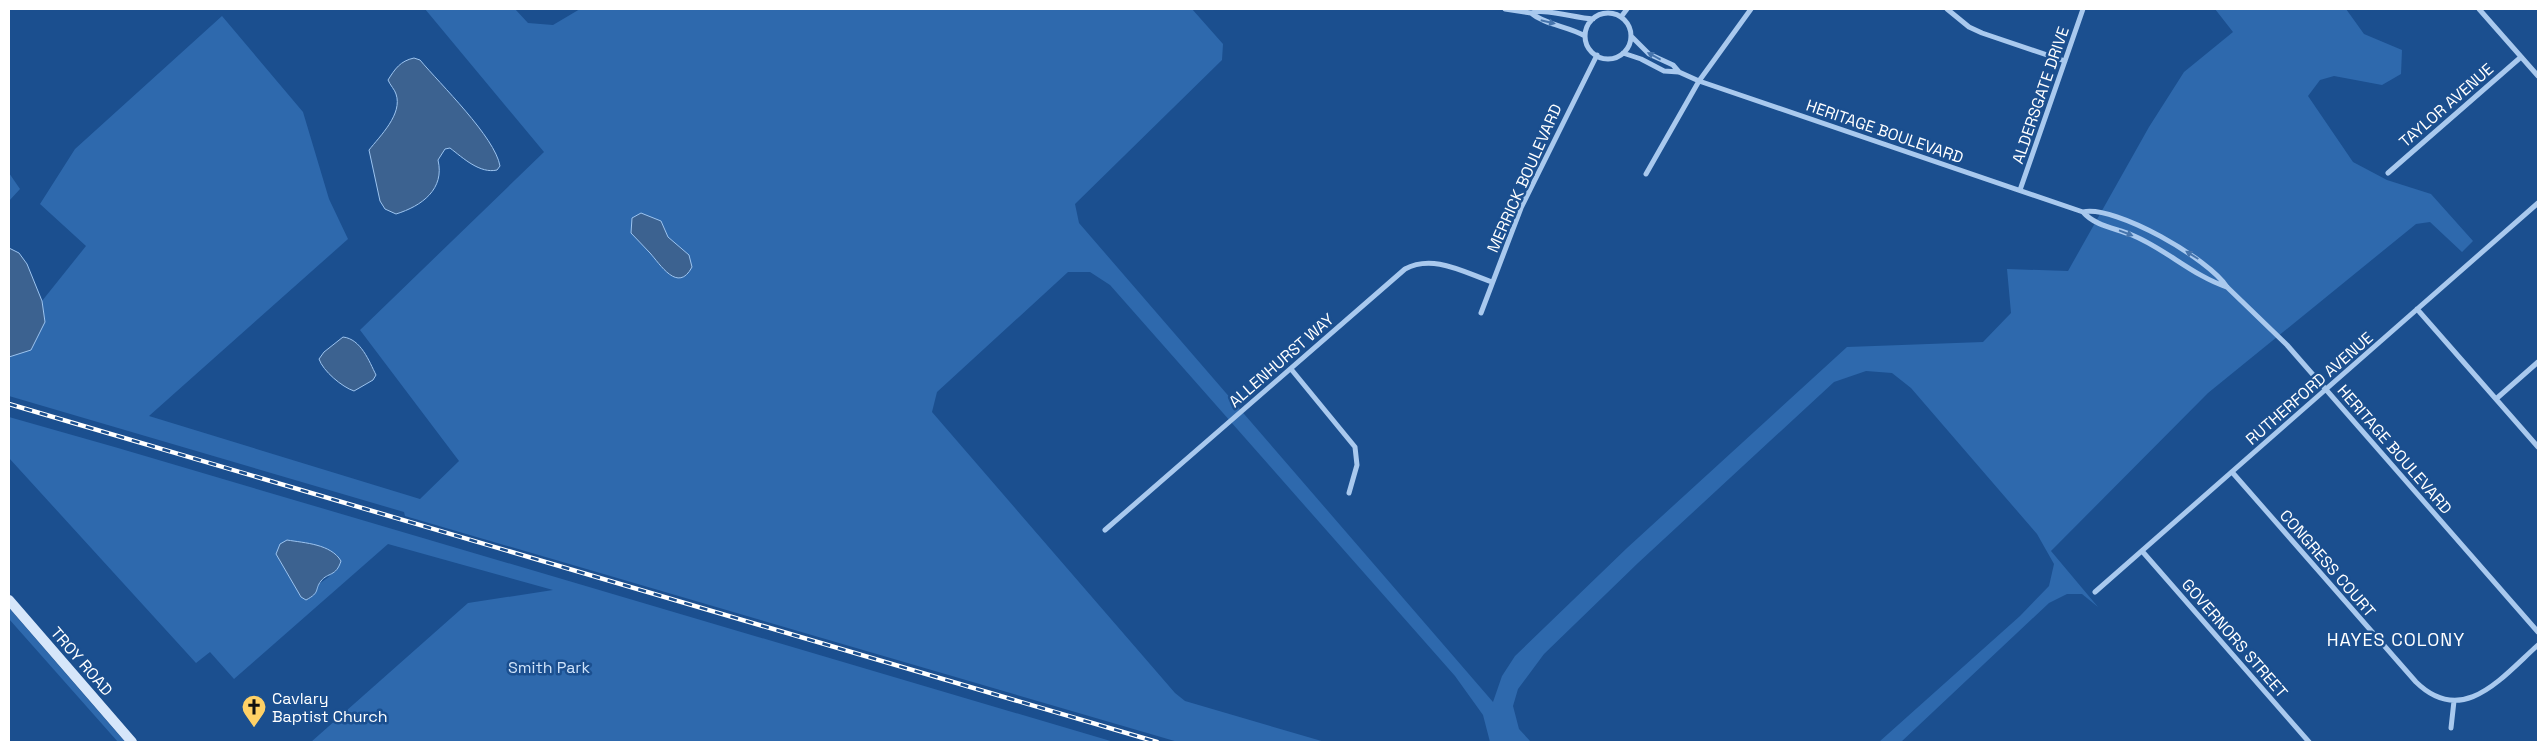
<svg xmlns="http://www.w3.org/2000/svg" width="2547" height="751" viewBox="0 0 2547 751" font-family="'Space Grotesk',sans-serif">
	<style>
		.green { fill: #2e69ad; fill-rule: evenodd }
		.water { fill: #3c6290; stroke: #9cc4f0 }
		.lines { fill: none; stroke-linecap: round; stroke-linejoin: round }
		.street { stroke: #a9c9ee; stroke-width: 5 }
		.secondary { stroke: #d6e6fa; stroke-width: 10 }
		.rail-casing { stroke: #fff; stroke-width: 4.5 }
		.rail { stroke: #1b4f8f; stroke-width: 2.5; stroke-dasharray: 8; stroke-linecap: butt }
		.oneway { fill: #4674ac }
		.labels { text-anchor: middle; stroke-width: 5; stroke-linejoin: round; paint-order: stroke }
		.street-label { font-size: 16px; fill: #fff; stroke: #1b4f8f }
		.park-label { font-size: 16px; fill: #cfe3fa; stroke: #1b4f8f }
		.poi-label { font-size: 16px; fill: #fff; stroke: #1b4f8f; text-anchor: start }
		.neighbourhood-label { font-size: 18px; letter-spacing: 1px; fill: #fff; stroke: #1b4f8f }
	</style>
	<rect width="100%" height="100%" fill="#1b4f8f"/>
	<path class="green" d="M425,9H515L528,23L553,25L580,9H1192L1223,44L1222,60L1075,204L1079,223L1493,702L1502,676L1515,656L1627,548L1847,347L1983,342L2011,313L2007,269L2068,271L2149,127L2184,72L2233,32L2215,9H2346L2364,34L2402,50L2401,74L2382,85L2334,76L2320,80L2308,96L2353,162L2387,180L2431,194L2473,241L2462,252L2430,222L2416,224L2208,393L2051,551L2098,607L2082,594H2067L2049,603L1901,742H1879L2020,616L2049,586L2054,564L2037,534L1911,388L1892,373L1866,371L1834,382L1638,563L1544,654L1518,689L1513,706L1519,729L1531,742H1490L1483,715L1455,676L1110,285L1090,272H1068L937,392L932,412L1175,693L1185,701L1325,742H1178L405,516L404,512L9,396V357L13,356L45,322L42,301L86,246L40,204L75,149L222,16L303,112L329,199L348,239L149,416L420,499L459,461L360,330L544,152Z
		M9,173L20,189L9,201Z
		M9,417L118,448L1114,742H311L468,603L553,590L388,544L234,679L210,652L196,663L9,458ZM276,554L330,576L301,597Z
		M9,608L125,742H118L9,619Z"/>
	<path class="water" d="M414,58L420,60C440,84 495,137 500,166L497,170C480,174 463,158 450,148L445,149L438,160C445,189 422,206 396,214L385,209L380,201L369,150C380,136 403,114 396,94C395,90 390,85 388,80C395,69 400,61 414,58Z
		M641,213L661,221L668,237L689,255L692,267C678,294 660,264 650,253C644,246 637,240 631,233L632,218Z
		M9,248L19,253L27,264L42,301L45,322L31,350L9,357Z
		M343,337C361,339 369,361 376,375L373,380L354,391C342,387 323,371 319,359L324,352Z
		M287,540C305,543 331,544 341,561C336,577 328,572 321,581C314,590 321,592 306,600L301,597L276,554L280,544Z"/>
	<g class="lines">
		<path class="street" d="M1505,9L1531,13
			M1947,9L1969,27L1982,33L2065,61
			M2479,9L2538,76
			M1585 36a23 23 0 1 1 46 0a23 23 0 1 1-46 0Z
			M1621,17L1627,9
			M1585,36C1568,26 1545,25 1531,13C1544,8 1575,18 1593,19
			M1631,36L1649,54L1673,65L1679,72
			M1623,53L1641,59L1664,71L1679,72L1699,81L2083,212C2095,226 2115,228 2132,235C2166,249 2193,276 2227,287
			M2388,173L2521,57
			M1646,174L1699,81L1751,9
			M2020,190L2083,9
			M2083,212C2116,205 2209,259 2227,287L2287,345L2538,632
			M2417,309L2538,447
			M1481,313L1521,208L1597,55
			M1291,369L1355,447L1357,465L1349,493
			M2496,399L2538,362
			M2232,472L2416,682C2463,728 2502,677 2538,645
			M1105,530L1405,269C1433,254 1463,272 1492,282
			M2142,551L2309,742
			M2095,592L2538,203
			M2451,728L2454,701"/>
		<path class="secondary" d="M9,600L132,742"/>
		<defs>
			<path id="rail" d="M9,404L1157,742"/>
		</defs>
		<use href="#rail" class="rail-casing"/>
		<use href="#rail" class="rail"/>
	</g>
	<defs><path id="oneway-solid" d="M-6-.8H1V-3.2L6.5 0L1 3.2V.8H-6Z" transform="scale(1.25)"/></defs>
	<g class="oneway">
		<use href="#oneway-solid" transform="translate(1548 22) rotate(13)"/>
		<use href="#oneway-solid" transform="translate(1654 56) rotate(-152)"/>
		<use href="#oneway-solid" transform="translate(2126 233) rotate(21)"/>
		<use href="#oneway-solid" transform="translate(2192 255) rotate(-148)"/>
	</g>
	<defs>
		<symbol id="church-pin" viewBox="-11 -11 22 30"><path d="M0 17L-7.5 6A9.5 9.5 0 1 1 7.5 6Z" fill="#ffd166" stroke="#1b4f8f"/><path d="M-1.2-6h2.4v3.5h3.3v2.4h-3.3V6h-2.4V-.1h-3.3v-2.4h3.3Z" fill="#111"/></symbol>
	</defs>
	<g fill-rule="evenodd">
		<use href="#church-pin" x="240" y="693" width="28" height="38"/>
	</g>
	<g class="labels">
		<g class="street-label">
			<text transform="translate(2040 95) rotate(-71)" y="6">ALDERSGATE DRIVE</text>
			<text transform="translate(2446 105) rotate(-41)" y="6">TAYLOR AVENUE</text>
			<text transform="translate(1885 131) rotate(19)" y="6">HERITAGE BOULEVARD</text>
			<text transform="translate(1524 178) rotate(-66)" y="6">MERRICK BOULEVARD</text>
			<text transform="translate(1281 360) rotate(-41)" y="6">ALLENHURST WAY</text>
			<text transform="translate(2309 388) rotate(-41)" y="6">RUTHERFORD AVENUE</text>
			<text transform="translate(2395 449) rotate(49)" y="6">HERITAGE BOULEVARD</text>
			<text transform="translate(2328 563) rotate(49)" y="6">CONGRESS COURT</text>
			<text transform="translate(2235 638) rotate(49)" y="6">GOVERNORS STREET</text>
			<text transform="translate(82 661) rotate(49)" y="6">TROY ROAD</text>
		</g>
		<g class="park-label">
			<text x="549" y="673">Smith Park</text>
		</g>
		<g class="poi-label">
			<text x="272" y="704">Cavlary<tspan x="272" dy="18">Baptist Church</tspan></text>
		</g>
		<g class="neighbourhood-label">
			<text x="2396" y="646">HAYES COLONY</text>
		</g>
	</g>
	<rect width="2547" height="751" fill="none" stroke="#ffffff" stroke-width="20"/>
</svg>
